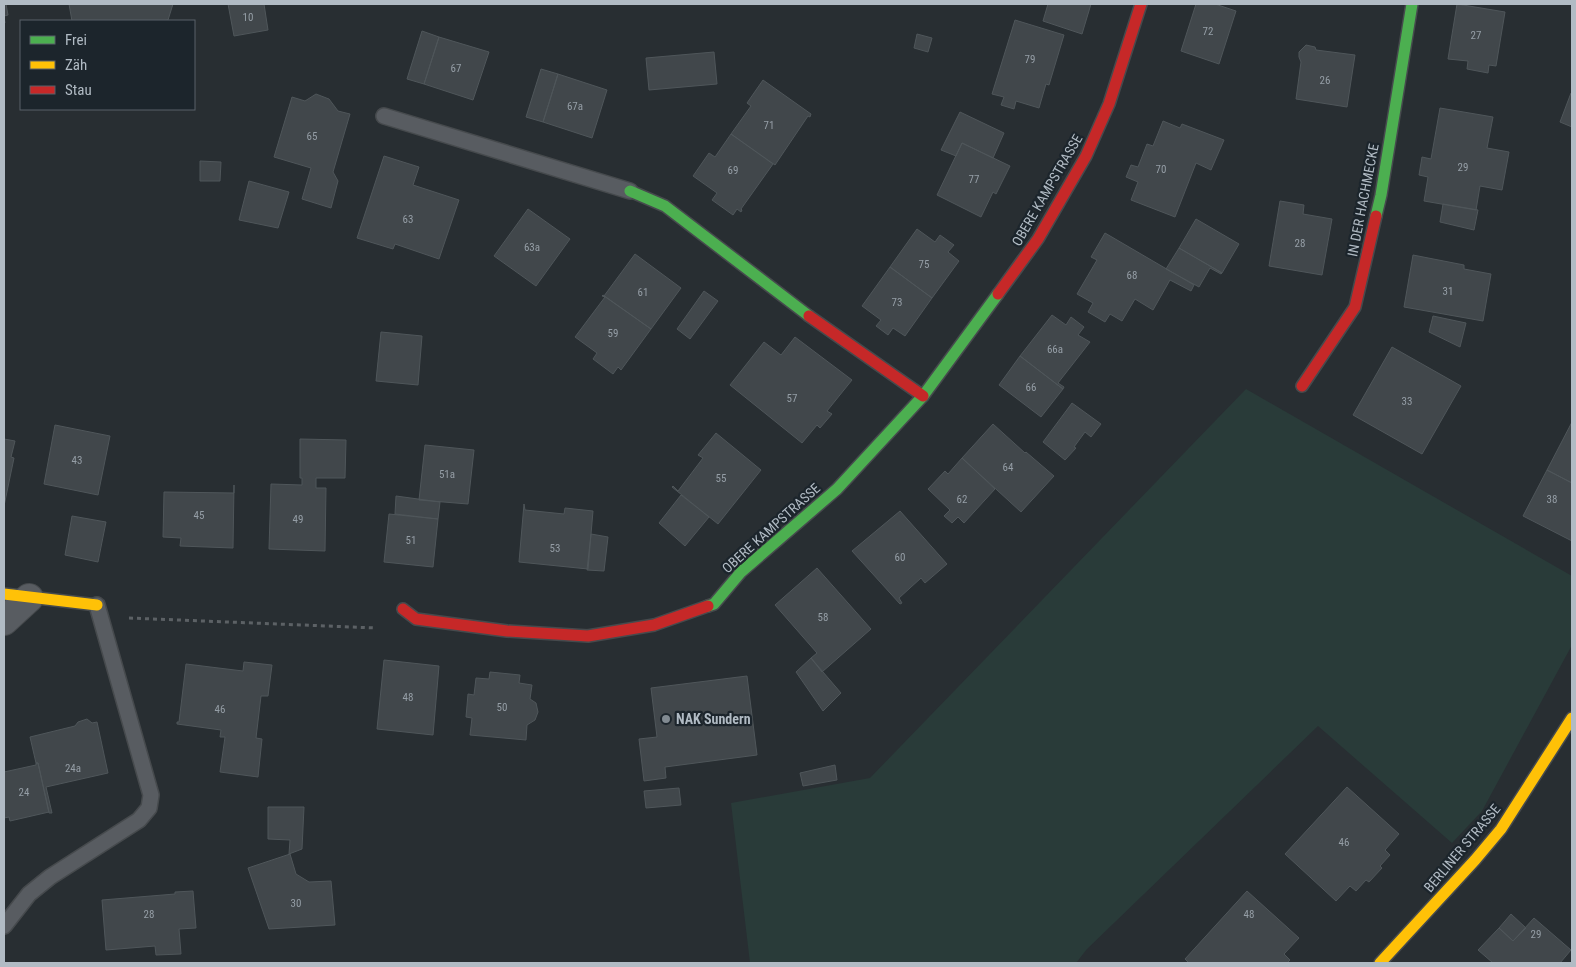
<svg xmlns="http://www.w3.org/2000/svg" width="1576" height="967" viewBox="0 0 1576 967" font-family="'Roboto Condensed',sans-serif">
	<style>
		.green { fill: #293b39 }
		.building { fill: #41474b; stroke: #4f565a }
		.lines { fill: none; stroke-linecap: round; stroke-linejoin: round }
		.lane-casing { stroke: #464a4d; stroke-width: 18 }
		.street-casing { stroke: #464a4d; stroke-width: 30 }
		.fast-casing { stroke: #464a4d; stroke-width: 14 }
		.slow-casing { stroke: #464a4d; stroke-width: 14 }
		.jam-casing { stroke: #464a4d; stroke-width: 14 }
		.path { stroke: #5c6165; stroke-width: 3; stroke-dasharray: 4 4; stroke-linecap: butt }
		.lane { stroke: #585c61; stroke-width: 15 }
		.street { stroke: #585c61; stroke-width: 28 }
		.fast { stroke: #4caf50; stroke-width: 11 }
		.slow { stroke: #ffc107; stroke-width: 11 }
		.jam { stroke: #c62828; stroke-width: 11 }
		.poi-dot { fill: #818a91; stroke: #1c252c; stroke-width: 2 }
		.labels { text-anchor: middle; stroke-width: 4.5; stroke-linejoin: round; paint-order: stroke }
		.number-label { font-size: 11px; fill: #959ea6 }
		.street-label { font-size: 14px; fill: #b1bbc4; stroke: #1c252c }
		.poi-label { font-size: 14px; font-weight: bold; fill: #b1bbc4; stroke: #1c252c; text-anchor: start }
	</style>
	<rect width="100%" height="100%" fill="#282e32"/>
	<path class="green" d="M1246,389L1572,576V645L1482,811L1452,843L1318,726L1087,949L1076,963H750L731,803L870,778Z"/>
	<path class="building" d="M4,4H6L8,15L4,16L5,23H4Z
		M69,4H173L168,20L163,21H72Z
		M228,4H264L268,30L234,36Z
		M1048,4H1091L1082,34L1043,21Z
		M1196,4H1215L1236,11L1219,64L1181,51Z
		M1457,4L1505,12L1496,66L1489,65L1488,73L1467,69L1468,61L1448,59Z
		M1015,20L1064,35L1049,85L1046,84L1039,108L1016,101L1014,109L1001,105L1004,97L992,94Z
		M422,31L439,37L424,84L407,79Z
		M917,34L932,38L928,52L914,48Z
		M439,37L489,52L473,100L424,84Z
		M1306,45L1315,47L1316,50L1355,55L1347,107L1296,99L1301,62L1299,57V52Z
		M714,52L717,84L649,90L646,58Z
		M541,69L558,74L543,122L526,117Z
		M558,74L607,90L592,138L543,122Z
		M763,80L811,114L810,117L808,116L775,165L731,134L751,106L747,103Z
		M1571,93H1572V127L1560,122Z
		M316,94L329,99L338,111L350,114L333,172L338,181L331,208L302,199L311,168L274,157L292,97L305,101Z
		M1440,108L1493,117L1487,148L1509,152L1502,190L1480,186L1476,210L1424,201L1428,177L1419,175L1422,157L1431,159Z
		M960,112L1004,133L993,158L962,143L956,156L941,150Z
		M1163,121L1180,128L1182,124L1224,140L1211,170L1196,163L1175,217L1131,200L1138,182L1126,177L1131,165L1138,167L1147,144L1153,146Z
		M731,134L773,164L741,209L742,210L741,212L737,209L733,215L712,200L717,193L693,176L709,153L715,157Z
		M962,143L1010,166L996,194L993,192L981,217L937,195Z
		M384,156L419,167L413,185L459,200L439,259L395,244L393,249L357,238Z
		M200,161L221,162L220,181H200Z
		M249,181L289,192L278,228L239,220Z
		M1280,201L1304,205L1303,214L1332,219L1322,275L1269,266Z
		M1443,204L1478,210L1474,230L1440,222Z
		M528,209L570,239L536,286L494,256Z
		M1196,219L1239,244L1222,273L1179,248Z
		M917,229L935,242L940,235L954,245L948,252L959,261L932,298L890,267Z
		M1105,233L1194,285L1191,291L1170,280L1153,310L1135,299L1122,321L1110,314L1105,322L1088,312L1093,303L1077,294L1097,260L1091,257Z
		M1179,248L1222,273L1221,274L1210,268L1199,287L1166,269Z
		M635,254L681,288L651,329L604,296Z
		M1413,255L1464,265V269L1491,274L1483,321L1404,307Z
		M890,267L932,298L905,336L893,328L888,335L876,326L881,320L862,306Z
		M704,291L718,301L690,339L677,329Z
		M603,295L651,329L621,370L618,367L613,374L593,359L597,353L575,337L605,297L602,296Z
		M1052,315L1066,325L1071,317L1084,327L1078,335L1090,342L1058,383L1064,387L1063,389L1020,356Z
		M1433,316L1466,323L1460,347L1429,332Z
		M381,332L422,336L418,385L376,381Z
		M795,337L852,380L827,411L832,414L820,428L817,425L802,443L730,385L764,342L781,355Z
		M1392,347L1461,386L1422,454L1353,415Z
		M1020,356L1063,389L1041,417L999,385Z
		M1072,403L1101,424L1091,437L1085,432L1074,447L1076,448L1065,460L1043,442Z
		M1572,422V483L1547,470Z
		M993,424L1025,453L1026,452L1054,476L1021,512L962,458Z
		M55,425L110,436L98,495L44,484Z
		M716,433L761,470L718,524L672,487L673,486L678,491L703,458L698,455Z
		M4,439L15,441L11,457L14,458L4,506Z
		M300,439L346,440L345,478H316V488H326L325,551L269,549L271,484L302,485V478H300Z
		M425,445L474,450L468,504L419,500Z
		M962,458L995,489L964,523L958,517L952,523L944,516L950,510L928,489L945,471L948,474Z
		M1547,470L1572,483V541L1523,516Z
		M234,485L233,548L180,546L181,538L163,537L164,492L234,493Z
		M681,495L709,517L685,546L659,523Z
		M396,496L440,502L438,519L395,514Z
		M524,504L525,510L564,514L565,508L593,511L588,569L519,562Z
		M900,511L947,564L925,583L921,578L899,598L902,603L900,604L852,551Z
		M389,514L438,519L433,567L384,562Z
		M72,516L106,522L98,562L65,555Z
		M591,534L608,537L604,571L587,570Z
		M817,568L871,629L822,672L811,658L817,653L775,605Z
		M811,658L841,693L823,711L796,672Z
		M384,660L439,666L433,735L377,729Z
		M244,662L272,665L268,696H261L256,738L262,739L258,777L220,772L225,737H220L221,730L177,724V722H179L186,664L243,671Z
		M490,672L520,675L519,683L532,685L530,699L536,703L538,712L535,720L527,725L526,740L470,735L472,718L466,717L468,694L474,695L476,678L489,679Z
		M747,676L757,755L665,767L666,778L644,781L639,739L657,737L651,688Z
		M87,719L92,723L97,722L108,773L46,787L52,813H49L38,763H36L30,737L75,726L78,722Z
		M36,763H38L49,812L10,821L9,817L4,818V772L36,765Z
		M835,765L837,780L803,786L800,773Z
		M1347,787L1399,834L1385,850L1390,855L1380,866L1382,868L1369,882L1366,880L1356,891L1350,886L1336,901L1285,854Z
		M679,788L681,805L646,808L644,791Z
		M268,807H304L302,849L289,854L290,840L268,839Z
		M290,854L296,874L309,882L331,881L335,925L269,929L248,868Z
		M193,891L196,928L179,929L181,954L156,955L155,946L106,950L102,900L175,894V892Z
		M1247,891L1299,938L1284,954L1290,960L1287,963H1189L1185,959Z
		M1511,914L1526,928L1513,941L1499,928Z
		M1534,918L1571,950L1560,963H1493L1478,950L1499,928L1513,941Z"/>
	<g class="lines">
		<defs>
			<path id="lane" d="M384,116L630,191
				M4,926L29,894L50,877L139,820L149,808L151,795L97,605"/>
			<path id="street" d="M4,621L29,598"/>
			<path id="fast" d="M630,191L665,206L809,316
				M1376,216L1381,195L1412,4
				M708,606L714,604L741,572L837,489L923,396L998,294"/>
			<path id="slow" d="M4,594L97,605
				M1380,963L1475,860L1501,829L1572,718"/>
			<path id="jam" d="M998,294L1038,239L1086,156L1109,104L1141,4
				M809,316L923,396
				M1302,386L1355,307L1376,216
				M403,609L416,619L507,631L588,636L654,625L708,606"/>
		</defs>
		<use href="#lane" class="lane-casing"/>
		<use href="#street" class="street-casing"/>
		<use href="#fast" class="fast-casing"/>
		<use href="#slow" class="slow-casing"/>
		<use href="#jam" class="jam-casing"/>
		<path class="path" d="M129,618L376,628"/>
		<use href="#lane" class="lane"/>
		<use href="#street" class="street"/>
		<use href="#fast" class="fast"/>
		<use href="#slow" class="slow"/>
		<use href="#jam" class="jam"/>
	</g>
	<circle class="poi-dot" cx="666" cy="719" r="5"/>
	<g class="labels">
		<g class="number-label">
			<text x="248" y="21">10</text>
			<text x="1208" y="35">72</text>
			<text x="1476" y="39">27</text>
			<text x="1030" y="63">79</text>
			<text x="456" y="72">67</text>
			<text x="1325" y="84">26</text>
			<text x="575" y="110">67a</text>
			<text x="769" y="129">71</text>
			<text x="312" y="140">65</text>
			<text x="1463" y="171">29</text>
			<text x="1161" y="173">70</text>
			<text x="733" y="174">69</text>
			<text x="974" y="183">77</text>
			<text x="408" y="223">63</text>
			<text x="1300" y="247">28</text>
			<text x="532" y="251">63a</text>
			<text x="924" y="268">75</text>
			<text x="1132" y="279">68</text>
			<text x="1448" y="295">31</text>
			<text x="643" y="296">61</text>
			<text x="897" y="306">73</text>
			<text x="613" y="337">59</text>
			<text x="1055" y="353">66a</text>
			<text x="1031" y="391">66</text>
			<text x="792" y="402">57</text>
			<text x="1407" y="405">33</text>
			<text x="77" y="464">43</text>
			<text x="1008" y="471">64</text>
			<text x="447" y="478">51a</text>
			<text x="721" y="482">55</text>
			<text x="962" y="503">62</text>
			<text x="1552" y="503">38</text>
			<text x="199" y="519">45</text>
			<text x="298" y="523">49</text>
			<text x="411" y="544">51</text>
			<text x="555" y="552">53</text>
			<text x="900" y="561">60</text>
			<text x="823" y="621">58</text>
			<text x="408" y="701">48</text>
			<text x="502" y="711">50</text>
			<text x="220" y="713">46</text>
			<text x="73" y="772">24a</text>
			<text x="24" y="796">24</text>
			<text x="1344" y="846">46</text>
			<text x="296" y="907">30</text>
			<text x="149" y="918">28</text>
			<text x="1249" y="918">48</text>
			<text x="1536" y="938">29</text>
		</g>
		<g class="street-label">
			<text transform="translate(1047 190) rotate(-60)" y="5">OBERE KAMPSTRASSE</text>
			<text transform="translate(1363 200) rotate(-79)" y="5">IN DER HACHMECKE</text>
			<text transform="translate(771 528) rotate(-42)" y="5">OBERE KAMPSTRASSE</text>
			<text transform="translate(1462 848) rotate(-50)" y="5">BERLINER STRASSE</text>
		</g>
		<g class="poi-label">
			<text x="676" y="724">NAK Sundern</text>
		</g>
	</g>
	<rect width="1576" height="967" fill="none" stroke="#b1bbc4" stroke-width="10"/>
	<rect x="20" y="20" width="175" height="90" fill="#1c252c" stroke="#586169"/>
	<rect x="30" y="36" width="25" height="8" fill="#4caf50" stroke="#586169"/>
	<text x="65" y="45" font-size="15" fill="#b1bbc4">Frei</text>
	<rect x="30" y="61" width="25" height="8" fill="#ffc107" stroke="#586169"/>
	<text x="65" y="70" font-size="15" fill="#b1bbc4">Zäh</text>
	<rect x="30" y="86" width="25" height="8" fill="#c62828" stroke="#586169"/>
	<text x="65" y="95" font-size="15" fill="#b1bbc4">Stau</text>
</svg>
